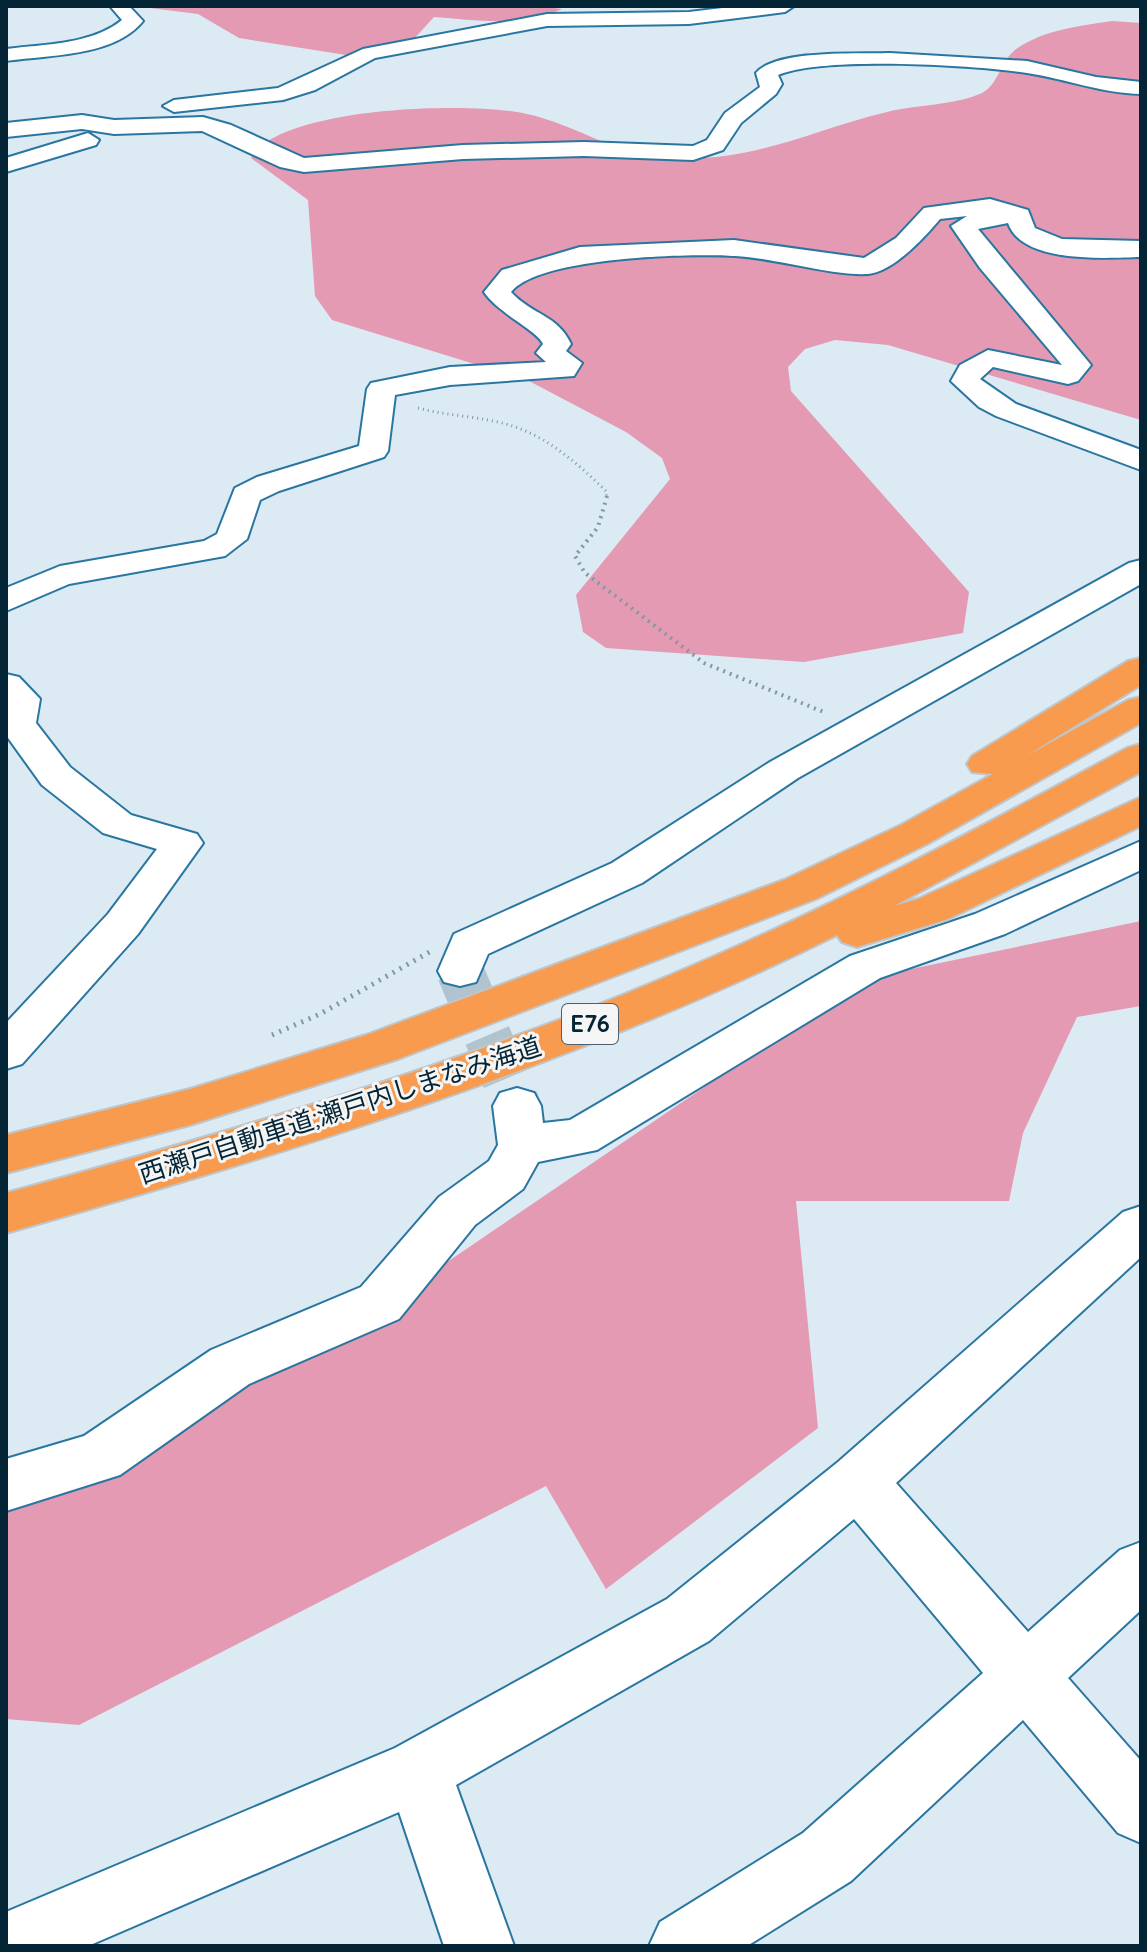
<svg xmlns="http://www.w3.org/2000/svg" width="1147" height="1952" viewBox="0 0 1147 1952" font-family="Quicksand,'Noto Sans JP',sans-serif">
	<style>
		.forest { fill: #e39ab2 }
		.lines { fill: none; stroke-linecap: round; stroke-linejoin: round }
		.minor-tunnel { stroke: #b1c3ce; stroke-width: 47; stroke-dasharray: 47 23; stroke-linecap: butt }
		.minor-casing { stroke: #2976a1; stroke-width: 4 }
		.highway-casing { stroke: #bec6cb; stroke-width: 4 }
		.path-far2 { stroke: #8197a4; stroke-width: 3; stroke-dasharray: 1 4; stroke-linecap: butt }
		.path-far1 { stroke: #8197a4; stroke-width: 4; stroke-dasharray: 2 5; stroke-linecap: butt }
		.path { stroke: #8197a4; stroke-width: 5; stroke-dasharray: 2 6; stroke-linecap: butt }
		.minor { fill: #fff; fill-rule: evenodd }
		.highway { fill: #f89b4f; fill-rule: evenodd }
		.labels { text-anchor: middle; stroke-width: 6; stroke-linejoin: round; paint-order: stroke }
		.shield { fill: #f5f5f5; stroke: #4c636f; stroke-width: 2 }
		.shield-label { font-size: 24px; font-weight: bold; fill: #042536 }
		.street-label { font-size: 26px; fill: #042536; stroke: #f5f5f5 }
	</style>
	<rect width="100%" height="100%" fill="#dceaf4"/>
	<path class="forest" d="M134,6H538L562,9C522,28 476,20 434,17L412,41L346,55L239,38L198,14Z
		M1112,21L1141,23V420L888,345L835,340L805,349L788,367L791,391L969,592L963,633L804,662L606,648L583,632L576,595L670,479L662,458L626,432L529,381L332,320L315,296L308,200L251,158C279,106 473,101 527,114C574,124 617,155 664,158C752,164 808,131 887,112C918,104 953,106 982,93C998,85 1001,61 1015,50C1042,30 1080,26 1112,21Z
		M1141,921V1006L1077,1017L1023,1133L1009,1201H796L818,1428L606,1589L546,1486L79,1725L6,1719V1491L384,1305L863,979Z"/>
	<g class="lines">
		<path class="minor-tunnel" d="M460,971L517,1106"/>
		<defs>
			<path id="minor" d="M110,6H129L143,21C114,57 48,55 6,61V49C44,44 91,45 122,20Z
				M739,6H794L785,12L689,24L547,26L375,58L315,90L283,100L174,112L163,106L174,100L278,88L363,49L547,14L689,12Z
				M890,53L1027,61L1096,77L1141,82V94C1101,93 1066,79 1027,73C976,65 822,56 778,75L782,84L776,94L741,123L723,150L693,160L584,156L463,159L304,172L280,167L202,131L114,134L82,129L6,137V123L82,115L114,120L203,117L231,125L304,158L463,145L584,142L693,146L707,140L725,113L760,87L756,73C776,49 860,54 890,53Z
				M88,133L99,140L96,145L6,172V158Z
				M990,199L1028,210L1035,228L1062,239L1141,241V257C1106,258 1022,264 1008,223L978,229L1091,365L1078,381L1068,384L993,367L980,379L1016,404L1141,450V470L996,416L979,407L951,381L960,365L988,350L1062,365L980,268L951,226L967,216L940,219C925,237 893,272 868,274C831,276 775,258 735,256C689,253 539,257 511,292C532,315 558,315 571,344L566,351L582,363L574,376L450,385L395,395L388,451L384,457L279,491L260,500L247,539L225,556L69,584L6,611V588L60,566L204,541L217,534L235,488L257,477L359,446L367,389L371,383L450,367L546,362L536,353L543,344C538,331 499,314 484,292L502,270L580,247L734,240L864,258L896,238L924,208Z
				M1141,560V584L798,778L642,883L488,954L476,982L460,986L444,982L438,971L454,934L612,863L770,762L1129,563Z
				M6,674L19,677L40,699L36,723L70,767L131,815L197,834L203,843L138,934L22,1064L6,1069V1023L108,914L157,849L103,833L42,785L6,735Z
				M1141,841V870L1005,934L880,978L597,1150L538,1162L523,1189L475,1225L399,1319L249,1384L120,1475L6,1511V1459L84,1436L211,1350L361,1287L439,1197L489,1161L498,1145L493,1106L500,1093L517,1088L534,1093L541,1106L543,1123L570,1120L850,956L975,914Z
				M1141,1206V1257L896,1483L1028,1632L1120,1550L1141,1542V1610L1068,1678L1141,1761V1843L1118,1833L1023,1720L851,1881L747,1946H649L660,1922L803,1833L983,1673L854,1519L709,1641L456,1785L514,1946H444L399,1812L88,1946H6V1912L395,1748L667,1599L838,1462L1123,1212Z"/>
			<path id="highway" d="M1141,658V685L1026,756L1128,700L1141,697V723L929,843L816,899L398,1059L190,1125L6,1173V1135L190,1089L366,1035L786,879L901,825L993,774L972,772L967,764L972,756L1128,661Z
				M1141,744V772L894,906L918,899L1141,797V826L948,919L857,947L842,942L837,935C573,1066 289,1153 6,1233V1193C237,1130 467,1063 687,968C838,904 983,826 1127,748Z"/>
		</defs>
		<use href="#minor" class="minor-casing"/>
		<use href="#highway" class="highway-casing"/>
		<path class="path-far2" d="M418,408C444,415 471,416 498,422C543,432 575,461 607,492L606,498"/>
		<path class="path-far1" d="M607,496L598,527L575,556L585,573L704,663L826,713"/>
		<path class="path" d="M272,1035L320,1014L433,950"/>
		<use href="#minor" class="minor"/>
		<use href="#highway" class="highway"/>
	</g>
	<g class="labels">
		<rect class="shield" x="562" y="1004" width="56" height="40" rx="6"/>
		<g class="shield-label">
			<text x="590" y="1032">E76</text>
		</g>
		<g class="street-label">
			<text transform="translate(340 1110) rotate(-18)" y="9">西瀬戸自動車道;瀬戸内しまなみ海道</text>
		</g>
	</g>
	<rect width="1147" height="1952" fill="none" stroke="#042536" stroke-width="16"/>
</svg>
